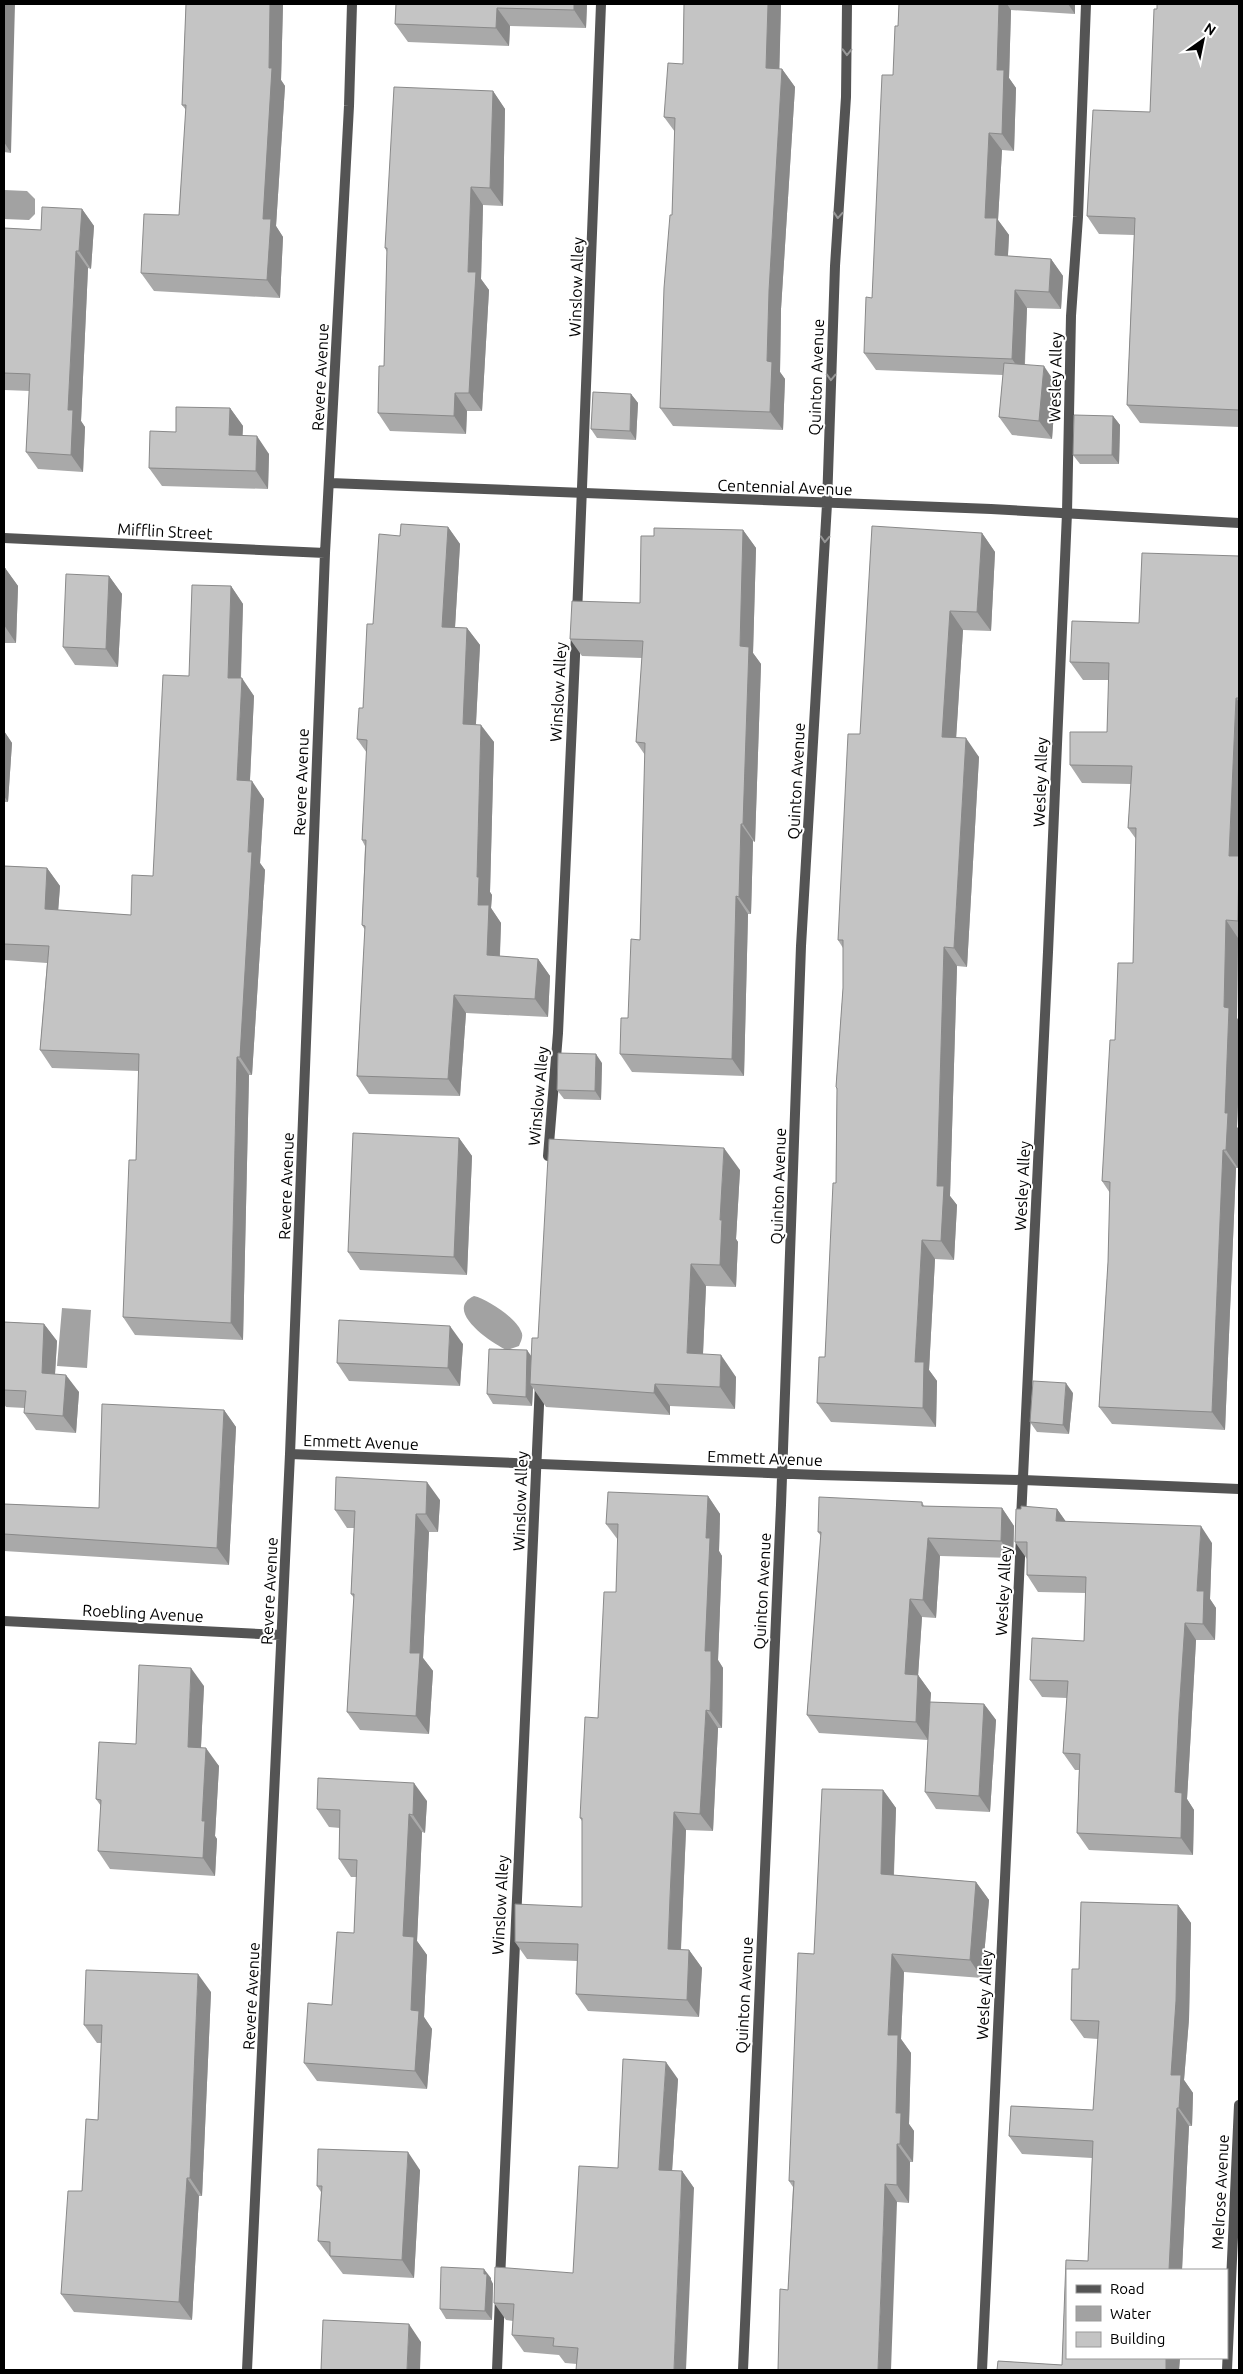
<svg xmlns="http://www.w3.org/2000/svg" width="1243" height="2374" viewBox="0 0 1243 2374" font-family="Ubuntu,sans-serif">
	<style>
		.water { fill: #a2a2a2 }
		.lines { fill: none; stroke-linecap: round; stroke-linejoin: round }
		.service { stroke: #545454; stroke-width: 10 }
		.minor { stroke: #545454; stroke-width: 10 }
		.wall { fill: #a9a9a9 }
		.shaded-wall { fill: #898989 }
		.building { fill: #c4c4c4; stroke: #898989 }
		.oneway { stroke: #989898 }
		.labels { text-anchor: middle; stroke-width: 4; stroke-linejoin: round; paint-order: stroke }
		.street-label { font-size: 16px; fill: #000; stroke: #fff }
	</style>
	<rect width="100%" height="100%" fill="#fff"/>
	<path class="water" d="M4,190L27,191L35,199V214L29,220L4,219Z
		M474,1296C487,1299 516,1318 521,1331C524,1336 521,1341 519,1346L507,1350C491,1343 443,1310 474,1296Z
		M62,1308L91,1310L87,1368L57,1366Z"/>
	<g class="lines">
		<path class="service" d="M577,615L601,4
			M548,1156L558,1033L576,634
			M1021,1519L1048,952L1067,513L1071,316L1078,217L1086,4
			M500,2280C511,1981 529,1682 540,1383
			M497,2370L500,2297
			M982,2370L1021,1536"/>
		<path class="minor" d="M330,483L991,509L1239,523
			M4,538L325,553
			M290,1454L818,1475L1023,1480L1239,1489
			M4,1621L281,1635
			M247,2370L290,1454L325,553L349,106L352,4
			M743,2370L781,1505L801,946L827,504L835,266L846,97L847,4
			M1227,2370L1239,2105"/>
	</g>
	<path class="wall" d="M4,4L11,153L4,152Z
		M186,4H283L281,80L285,86L276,226L283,237L280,298L154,291L141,273L179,215L186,110L182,105Z
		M396,4H587L586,28L510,26L509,46L408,42L395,24Z
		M684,4H781L779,69H782L795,87L781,309L780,372L785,379L783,430L673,426L660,408L672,215L675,132L664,117L683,64Z
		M899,4H1075V14L1011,10L1009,78L1016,88L1014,151L1002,150L998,220L1009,235L1008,256L1051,259L1063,276L1061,309L1027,308L1025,364L1056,384L1052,439L1012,435L999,417L1003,375L876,370L864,353L872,298L898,26Z
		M1239,4V427L1140,423L1127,405L1134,235L1099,234L1087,216L1150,112L1157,9Z
		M493,91L505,109L503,206L483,205L481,279L489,290L482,411H467L466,434L390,431L378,413L384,366L387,252L385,248Z
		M82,209L94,226L91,269L88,268L81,421L85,427L83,472L38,469L26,452L30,391L4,390V228L41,230Z
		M631,394L638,403L636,440L597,438L591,429Z
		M230,408L243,426L242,435L269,454L268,489L162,486L149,468L176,432Z
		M1113,416L1120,425L1119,464H1080L1073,455Z
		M448,527L460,544L455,627L467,628L480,645L476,724L494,742L490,892L492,895L491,908L501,923L500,956L538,959L550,976L548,1017L466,1013L460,1096L369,1094L357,1076L365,930L362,925L365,846L362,840L367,753L357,739L363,708L373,624L400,536Z
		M743,530L756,548L753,653L761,664L755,842L753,841L751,914H748L744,1076L632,1072L620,1054L628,1018L640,940L645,755L636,742L642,658L582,656L570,639L640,603L654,536Z
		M982,533L995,552L991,631L963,630L956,737L979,757L967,967L957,966L950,1196L957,1205L954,1260L935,1259L929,1370L937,1381L936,1427L831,1422L817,1403L825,1357L836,1183L837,1090L836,1087L843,988V948L838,940L860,734Z
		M1239,556V938H1238L1237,1018L1239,1022V1080L1237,1127L1239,1130V1146L1238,1168H1236L1225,1430L1112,1424L1099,1407L1108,1262L1110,1193L1102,1181L1115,1040L1133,963L1136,839L1128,828L1131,784L1082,783L1070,765L1107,732L1109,680H1083L1070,662L1139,623Z
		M4,568H5L18,586L16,643H4Z
		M109,576L122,594L118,667L75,665L63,647Z
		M231,586L243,604L241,678L254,696L250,781L264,799L260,863L265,870L252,1075H249L243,1340L135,1335L123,1317L136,1160L139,1071L52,1068L40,1050L47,963L4,960V866L47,868L60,886L58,910L131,915L153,876L189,676Z
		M4,731L12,743L8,802H4Z
		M602,1063L601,1100L564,1099L557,1090Z
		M459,1138L472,1156L467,1275L360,1270L348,1252Z
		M740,1170L736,1239L738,1242L736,1287L706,1286L703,1354L736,1377L735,1409L670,1406V1415L546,1407L533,1388L532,1406L493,1404L487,1394L531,1356L538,1338Z
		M4,1322L44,1324L57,1341L55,1374L79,1392L76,1433L36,1430L24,1413L25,1408L6,1407L4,1404Z
		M463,1344L460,1386L349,1381L337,1363Z
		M1073,1393L1069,1434L1037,1432L1030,1422Z
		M224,1410L236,1427L229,1565L4,1551V1504L99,1508Z
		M708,1496L720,1514L719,1551L722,1556L718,1660L723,1668L722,1728H718L713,1831L686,1830L681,1950H689L702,1968L699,2017L588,2011L576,1994L577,1961L527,1959L515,1942L582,1907V1821L580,1818L598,1718L616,1592L618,1540L606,1524Z
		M440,1500L438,1532H429L423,1658L433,1671L429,1734L360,1730L347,1712L354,1598L351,1594L354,1528H347L335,1510Z
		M922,1502L924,1506L1002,1508L1014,1526L1013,1558L940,1556L936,1618L922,1617L918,1675L931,1693L930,1702L984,1704L996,1720L990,1812L936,1809L925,1792L928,1740L819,1733L807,1715L821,1536L818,1532Z
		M1021,1509H1057L1066,1522L1212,1543L1210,1599L1216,1608L1215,1640H1196L1191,1730L1187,1799L1194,1810L1193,1855L1089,1850L1077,1833L1079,1770H1075L1063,1753L1067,1698L1042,1697L1030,1680L1084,1641L1086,1593L1038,1592L1027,1575V1559L1015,1542Z
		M204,1686L201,1748L219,1766L215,1836L217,1839L215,1876L110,1869L98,1851L101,1806L96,1799L136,1744Z
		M883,1790L896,1808L894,1875L976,1882L989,1900L982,1978L904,1972L901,2039L911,2053L909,2124L914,2131L913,2162H910L909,2203L897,2202L788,2290L793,2187L789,2181L814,1954Z
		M427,1801L425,1833L422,1832L417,1941L427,1955L424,2017L432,2029L427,2089L317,2081L304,2063L332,2005L354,1933L357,1877H351L339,1859L340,1828L329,1827L317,1809Z
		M1081,1902L1178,1905L1191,1923L1189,2019L1184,2080L1193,2093L1192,2126H1189L1182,2270H1067V2358H1180L1179,2370H997L998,2361L1062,2365L1066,2260L1088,2261L1092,2158L1022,2154L1009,2136L1011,2106L1093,2110L1098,2039L1084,2038L1071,2020L1072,1969H1079Z
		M211,1992L202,2196H199L192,2320L74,2312L61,2294L82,2191L98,2120L102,2043H97L84,2025Z
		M678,2079L672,2171H682L694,2188L577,2364L565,2363L559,2355L524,2352L512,2335L513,2321L506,2320L494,2303L573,2273L618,2168Z
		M420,2170L414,2278L343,2274L318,2241L321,2192L317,2186Z
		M491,2278V2280L493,2284L492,2320L446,2319L440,2309Z"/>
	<path class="shaded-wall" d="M4,4H15L11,153L4,142Z
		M270,4H283L281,80L285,86L276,226L283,237L280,298L267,280L263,219L269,68Z
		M574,4H587L586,28L574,10Z
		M768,4H781L779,86L766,68Z
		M999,4H1007L1011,10L1009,78L1016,88L1014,151L1002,134L997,70Z
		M1068,4H1075V14Z
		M497,8L510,26L509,46L496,28Z
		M782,69L795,87L781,309L780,372L785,379L783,430L770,412L767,361L769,291Z
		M493,91L505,109L503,206L490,188Z
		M989,133L1002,150L998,220L1009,235L1007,272L995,255L985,218Z
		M471,187L483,205L481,279L489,290L482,411L469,393L468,272Z
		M82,209L94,226L91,269L79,251Z
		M76,251L88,268L81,421L85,427L83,472L71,455L68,410Z
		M1051,259L1063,276L1061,309L1049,292Z
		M1015,290L1027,308L1024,376L1012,359Z
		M1044,366L1056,384L1052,439L1039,421Z
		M455,393L467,411L466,434L454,416Z
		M631,394L638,403L636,440L630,431Z
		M230,408L243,426L242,453L229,435Z
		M1113,416L1120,425L1119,464L1112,455Z
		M257,436L269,454L268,489L256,471Z
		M448,527L460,544L454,644L442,627Z
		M743,530L756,548L753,653L761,664L755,842L743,824L740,646Z
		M982,533L995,552L991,631L977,612Z
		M5,568L18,586L16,643L4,625Z
		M109,576L122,594L118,667L106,649Z
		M231,586L243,604L240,695L228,678Z
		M950,611L963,630L955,756L942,737Z
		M467,628L480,645L475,741L463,724Z
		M242,678L254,696L249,798L237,780Z
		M1236,698L1239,702V923L1238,921L1229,856Z
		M481,725L494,742L490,892L492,895L491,908L501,923L499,973L487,955L478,905L477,877Z
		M4,731L12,743L8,802L4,796Z
		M966,738L979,757L967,967L954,948Z
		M252,781L264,799L260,863L265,870L252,1075L240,1057L248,852Z
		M741,824L753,841L751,914L739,897Z
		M47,868L60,886L57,927L45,909Z
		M736,896L748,914L744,1076L732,1059Z
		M1226,920L1238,938L1237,1018L1239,1022V1080L1237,1127L1239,1130L1238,1168L1226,1150L1225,1113L1224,1007Z
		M944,947L957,966L950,1196L957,1205L954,1260L941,1241L937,1186Z
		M538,959L550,976L548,1017L535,999Z
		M454,995L466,1013L460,1096L448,1079Z
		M596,1054L602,1063L601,1100L595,1091Z
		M237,1057L249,1075L243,1340L231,1323Z
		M459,1138L472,1156L467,1275L454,1257Z
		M724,1148L740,1170L736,1239L738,1242L736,1287L720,1265V1220Z
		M1223,1150L1236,1168L1225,1430L1212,1412Z
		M922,1240L935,1259L929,1370L937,1381L936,1427L923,1408L915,1362Z
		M691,1264L706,1286L702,1375L687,1353Z
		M44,1324L57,1341L54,1390L42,1373Z
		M450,1326L463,1344L460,1386L448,1368Z
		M527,1350L534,1360L530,1384L533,1388L532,1406L526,1397Z
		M721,1355L736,1377L735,1409L720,1387Z
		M66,1375L79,1392L76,1433L63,1416Z
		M1066,1383L1073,1393L1069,1434L1063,1425Z
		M655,1384L670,1406V1415L654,1393Z
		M224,1410L236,1427L229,1565L217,1548Z
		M427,1482L440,1500L438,1532L426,1514Z
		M708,1496L720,1514L719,1551L722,1556L718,1660L723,1668L722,1728L710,1711L705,1651L706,1538Z
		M1002,1508L1014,1526L1013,1558L1001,1541Z
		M1057,1509L1069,1526L1056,1521Z
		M416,1514L429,1532L423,1658L433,1671L429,1734L416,1716L410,1653Z
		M1201,1526L1212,1543L1210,1599L1216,1608L1215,1640L1203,1624L1197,1591Z
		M928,1538L940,1556L936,1618L923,1600Z
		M910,1599L922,1617L917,1692L905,1674Z
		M1185,1623L1196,1640L1191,1730L1187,1799L1194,1810L1193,1855L1181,1838L1175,1792L1179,1713Z
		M191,1668L204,1686L200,1765L188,1747Z
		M918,1675L931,1693L928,1740L916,1722Z
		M984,1704L996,1720L990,1812L979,1796Z
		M706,1710L718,1728L713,1831L700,1814Z
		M206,1748L219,1766L215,1836L217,1839L215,1876L203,1858L202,1821Z
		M414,1783L427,1801L425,1833L413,1815Z
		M883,1790L896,1808L893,1892L881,1874Z
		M674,1812L686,1830L680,1967L668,1949Z
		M409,1814L422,1832L417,1941L427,1955L424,2017L432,2029L427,2089L415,2071L411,2010L403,1936Z
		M976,1882L989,1900L982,1978L970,1960Z
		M1178,1905L1191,1923L1189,2019L1184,2080L1193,2093L1192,2126L1179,2108L1171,2075Z
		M689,1950L702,1968L699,2017L687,2000Z
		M892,1954L904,1972L901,2039L911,2053L909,2124L914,2131L913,2162L900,2144L888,2035Z
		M198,1974L211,1992L202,2196L190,2178Z
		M666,2062L678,2079L671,2187L659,2170Z
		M1177,2108L1189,2126L1182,2270H1169Z
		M897,2144L910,2162L909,2203L897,2185Z
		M408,2152L420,2170L414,2278L402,2260Z
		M682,2171L694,2188L686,2370H674Z
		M187,2178L199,2196L192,2320L179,2302Z
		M885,2184L897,2202L891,2370H878Z
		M484,2269L491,2278V2280L493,2284L492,2320L485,2311Z
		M409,2324L421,2342L420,2370H407Z
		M1166,2358H1180L1179,2370H1166Z"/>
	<path class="building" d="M186,4H270L269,68H272L263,219H271L267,280L141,273L144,214L179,215L186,105H182Z
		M396,4H574V10L497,8L496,28L395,24Z
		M684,4H768L766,68L782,69L769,291L767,361L772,362L770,412L660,408L664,288L670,215H672L675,118L664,117L668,63L683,64Z
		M899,4H999L997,70H1004L1002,134L989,133L985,218H997L995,255L1051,259L1049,292L1015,290L1012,359L864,353L866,297L872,298L882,75H893L895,26H898Z
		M1157,4H1239V410L1127,405L1135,218L1087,216L1093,110L1150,112L1154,9H1157Z
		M394,87L493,91L490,188L471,187L468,272H476L469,393H455L454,416L378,413L379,366H384L387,248H385Z
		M42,207L82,209L79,251H76L68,410H73L71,455L26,452L30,374L4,373V228L41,230Z
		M1004,363L1044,366L1039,421L999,417Z
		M593,392L631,394L630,431L591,429Z
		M176,407L230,408L229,435L257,436L256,471L149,468L150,431L176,432Z
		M1074,415L1113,416L1112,455H1073Z
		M401,524L448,527L442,627L467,628L463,724L481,725L477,877H479L478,905H489L487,955L538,959L535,999L454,995L448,1079L357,1076L365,926L362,925L366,840H362L367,740L357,739L359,708H363L367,624H373L379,534L400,536Z
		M872,526L982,533L977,612L950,611L942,737L966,738L954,948L944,947L937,1186H944L941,1241L922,1240L915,1362H924L923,1408L817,1403L819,1357H825L833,1183H836L837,1088L836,1087L843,988V940H838L848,734H860Z
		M654,528L743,530L740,646L749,647L743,824H741L739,897L736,896L732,1059L620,1054L621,1018H628L631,939L640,940L645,743L636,742L643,641L570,639L572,601L640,603L641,536H654Z
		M1142,553L1239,556V698H1236L1229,856H1239L1238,921L1226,920L1224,1007L1229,1008L1225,1113H1228L1226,1150H1223L1212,1412L1099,1407L1108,1262L1110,1182L1102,1181L1110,1040H1115L1118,963H1133L1136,828H1128L1132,766L1070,765V732H1107L1109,663L1070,662L1072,621L1139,623Z
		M4,568H5L4,625Z
		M66,574L109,576L106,649L63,647Z
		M192,585L231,586L228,678H242L237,780L252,781L248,852H252L240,1057H237L231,1323L123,1317L129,1160H136L139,1054L40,1050L49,946L4,944V866L47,868L45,909L131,915L132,875L153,876L163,675L189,676Z
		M558,1053L596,1054L595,1091L557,1090Z
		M353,1133L459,1138L454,1257L348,1252Z
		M549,1139L724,1148L720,1220H722L720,1265L691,1264L687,1353L721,1355L720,1387L655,1384L654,1393L530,1384L532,1338H538Z
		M339,1320L450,1326L448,1368L337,1363Z
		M4,1322L44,1324L42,1373L66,1375L63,1416L24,1413L26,1391L4,1390Z
		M489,1349L527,1350L526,1397L487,1394Z
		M1033,1381L1066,1383L1063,1425L1030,1422Z
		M102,1404L224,1410L217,1548L4,1534V1504L99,1508Z
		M336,1477L427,1482L426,1514H416L410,1653H420L416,1716L347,1712L354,1594H351L355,1511L335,1510Z
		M608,1492L708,1496L706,1538H710L705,1651H711V1680L710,1711L706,1710L700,1814L674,1812L670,1897L668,1949L689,1950L687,2000L576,1994L578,1944L515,1942V1904L582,1907V1818H580L585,1717L598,1718L604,1592H616L618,1524H606Z
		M819,1497L922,1502V1506L1002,1508L1001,1541L928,1538L923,1600L910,1599L905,1674L918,1675L916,1722L807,1715L821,1532H818Z
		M1021,1506L1057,1509L1056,1521L1201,1526L1197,1591H1204L1203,1624L1185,1623L1179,1713L1175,1792L1182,1793L1181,1838L1077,1833L1080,1754L1063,1753L1068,1681L1030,1680L1032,1638L1084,1641L1086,1577L1027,1575V1542H1015L1016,1509H1021Z
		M139,1665L191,1668L188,1747L206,1748L202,1821H205L203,1858L98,1851L101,1800L96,1799L99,1742L136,1744Z
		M930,1702L984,1704L979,1796L925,1792Z
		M318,1778L414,1783L413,1815L409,1814L403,1936L414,1937L411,2010L419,2011L415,2071L304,2063L308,2003L332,2005L337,1932L354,1933L357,1860L339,1859L340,1810L317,1809Z
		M822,1789L883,1790L881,1874L976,1882L970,1960L892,1954L888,2035H898L896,2113H901L900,2144H897V2185L885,2184L878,2370H778L780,2289L788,2290L794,2181H789L798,1953L814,1954Z
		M1081,1902L1178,1905L1176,2001L1171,2075H1181L1179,2108H1177L1169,2270H1067V2358H1166V2370H997L998,2361L1062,2365L1066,2260L1088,2261L1093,2141L1009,2136L1011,2106L1093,2110L1099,2021L1071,2020L1072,1969H1079Z
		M86,1970L198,1974L190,2178H187L179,2302L61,2294L68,2191H82L86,2119L98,2120L102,2025H84Z
		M623,2059L666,2062L659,2170L682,2171L674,2370H576L578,2348L553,2346L554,2338L512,2335L514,2304L494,2303L495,2267L573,2273L579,2166L618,2168Z
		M318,2149L408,2152L402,2260L330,2256V2242L318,2241L322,2186H317Z
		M441,2267L484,2269V2274H487L485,2311L440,2309Z
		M323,2320L409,2324L407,2370H321Z"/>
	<defs><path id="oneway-chevron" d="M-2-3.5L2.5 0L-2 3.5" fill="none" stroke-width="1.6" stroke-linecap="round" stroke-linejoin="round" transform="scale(1.25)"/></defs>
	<g class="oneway">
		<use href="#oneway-chevron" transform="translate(847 52) rotate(91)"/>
		<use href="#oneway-chevron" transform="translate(838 215) rotate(94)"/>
		<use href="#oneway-chevron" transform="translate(831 377) rotate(92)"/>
		<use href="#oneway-chevron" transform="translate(825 539) rotate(93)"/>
	</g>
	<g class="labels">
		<g class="street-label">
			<text transform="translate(576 287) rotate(-88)" y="6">Winslow Alley</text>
			<text transform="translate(320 377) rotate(-87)" y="6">Revere Avenue</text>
			<text transform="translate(816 377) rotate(-88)" y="6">Quinton Avenue</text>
			<text transform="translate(1055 377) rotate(-89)" y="6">Wesley Alley</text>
			<text transform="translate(785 487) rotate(2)" y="6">Centennial Avenue</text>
			<text transform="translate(165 531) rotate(3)" y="6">Mifflin Street</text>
			<text transform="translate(558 692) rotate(-87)" y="6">Winslow Alley</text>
			<text transform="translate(796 781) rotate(-87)" y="6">Quinton Avenue</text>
			<text transform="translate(301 782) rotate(-88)" y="6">Revere Avenue</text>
			<text transform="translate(1040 782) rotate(-88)" y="6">Wesley Alley</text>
			<text transform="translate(538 1096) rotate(-85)" y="6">Winslow Alley</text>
			<text transform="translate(286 1186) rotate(-88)" y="6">Revere Avenue</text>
			<text transform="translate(778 1186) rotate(-88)" y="6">Quinton Avenue</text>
			<text transform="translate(1022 1186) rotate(-87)" y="6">Wesley Alley</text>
			<text transform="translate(361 1442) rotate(2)" y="6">Emmett Avenue</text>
			<text transform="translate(765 1458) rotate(2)" y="6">Emmett Avenue</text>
			<text transform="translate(520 1501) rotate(-88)" y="6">Winslow Alley</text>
			<text transform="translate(269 1591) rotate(-87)" y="6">Revere Avenue</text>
			<text transform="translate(762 1591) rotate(-87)" y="6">Quinton Avenue</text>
			<text transform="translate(1003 1591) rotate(-87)" y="6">Wesley Alley</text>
			<text transform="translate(143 1613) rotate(3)" y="6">Roebling Avenue</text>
			<text transform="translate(500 1905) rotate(-87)" y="6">Winslow Alley</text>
			<text transform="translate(744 1995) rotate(-87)" y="6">Quinton Avenue</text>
			<text transform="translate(984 1995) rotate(-87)" y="6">Wesley Alley</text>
			<text transform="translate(251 1996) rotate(-87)" y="6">Revere Avenue</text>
			<text transform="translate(1220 2192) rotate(-87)" y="6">Melrose Avenue</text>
		</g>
	</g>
	<rect width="1243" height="2374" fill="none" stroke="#000000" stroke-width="10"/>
	<rect x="1066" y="2269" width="162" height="90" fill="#ffffff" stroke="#999999"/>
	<rect x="1076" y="2285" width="25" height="8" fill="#545454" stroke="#999999"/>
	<text x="1110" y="2294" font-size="15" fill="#000000">Road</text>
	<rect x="1076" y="2306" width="25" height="15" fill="#a2a2a2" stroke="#999999"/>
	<text x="1110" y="2319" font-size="15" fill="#000000">Water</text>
	<rect x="1076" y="2332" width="25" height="15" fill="#c4c4c4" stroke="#999999"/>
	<text x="1110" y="2344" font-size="15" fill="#000000">Building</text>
	<g transform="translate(1203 40) rotate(33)" stroke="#ffffff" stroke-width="4" paint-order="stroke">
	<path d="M0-4L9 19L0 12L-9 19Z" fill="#000000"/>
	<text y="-8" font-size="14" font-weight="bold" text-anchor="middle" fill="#000000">N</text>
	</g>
</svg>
